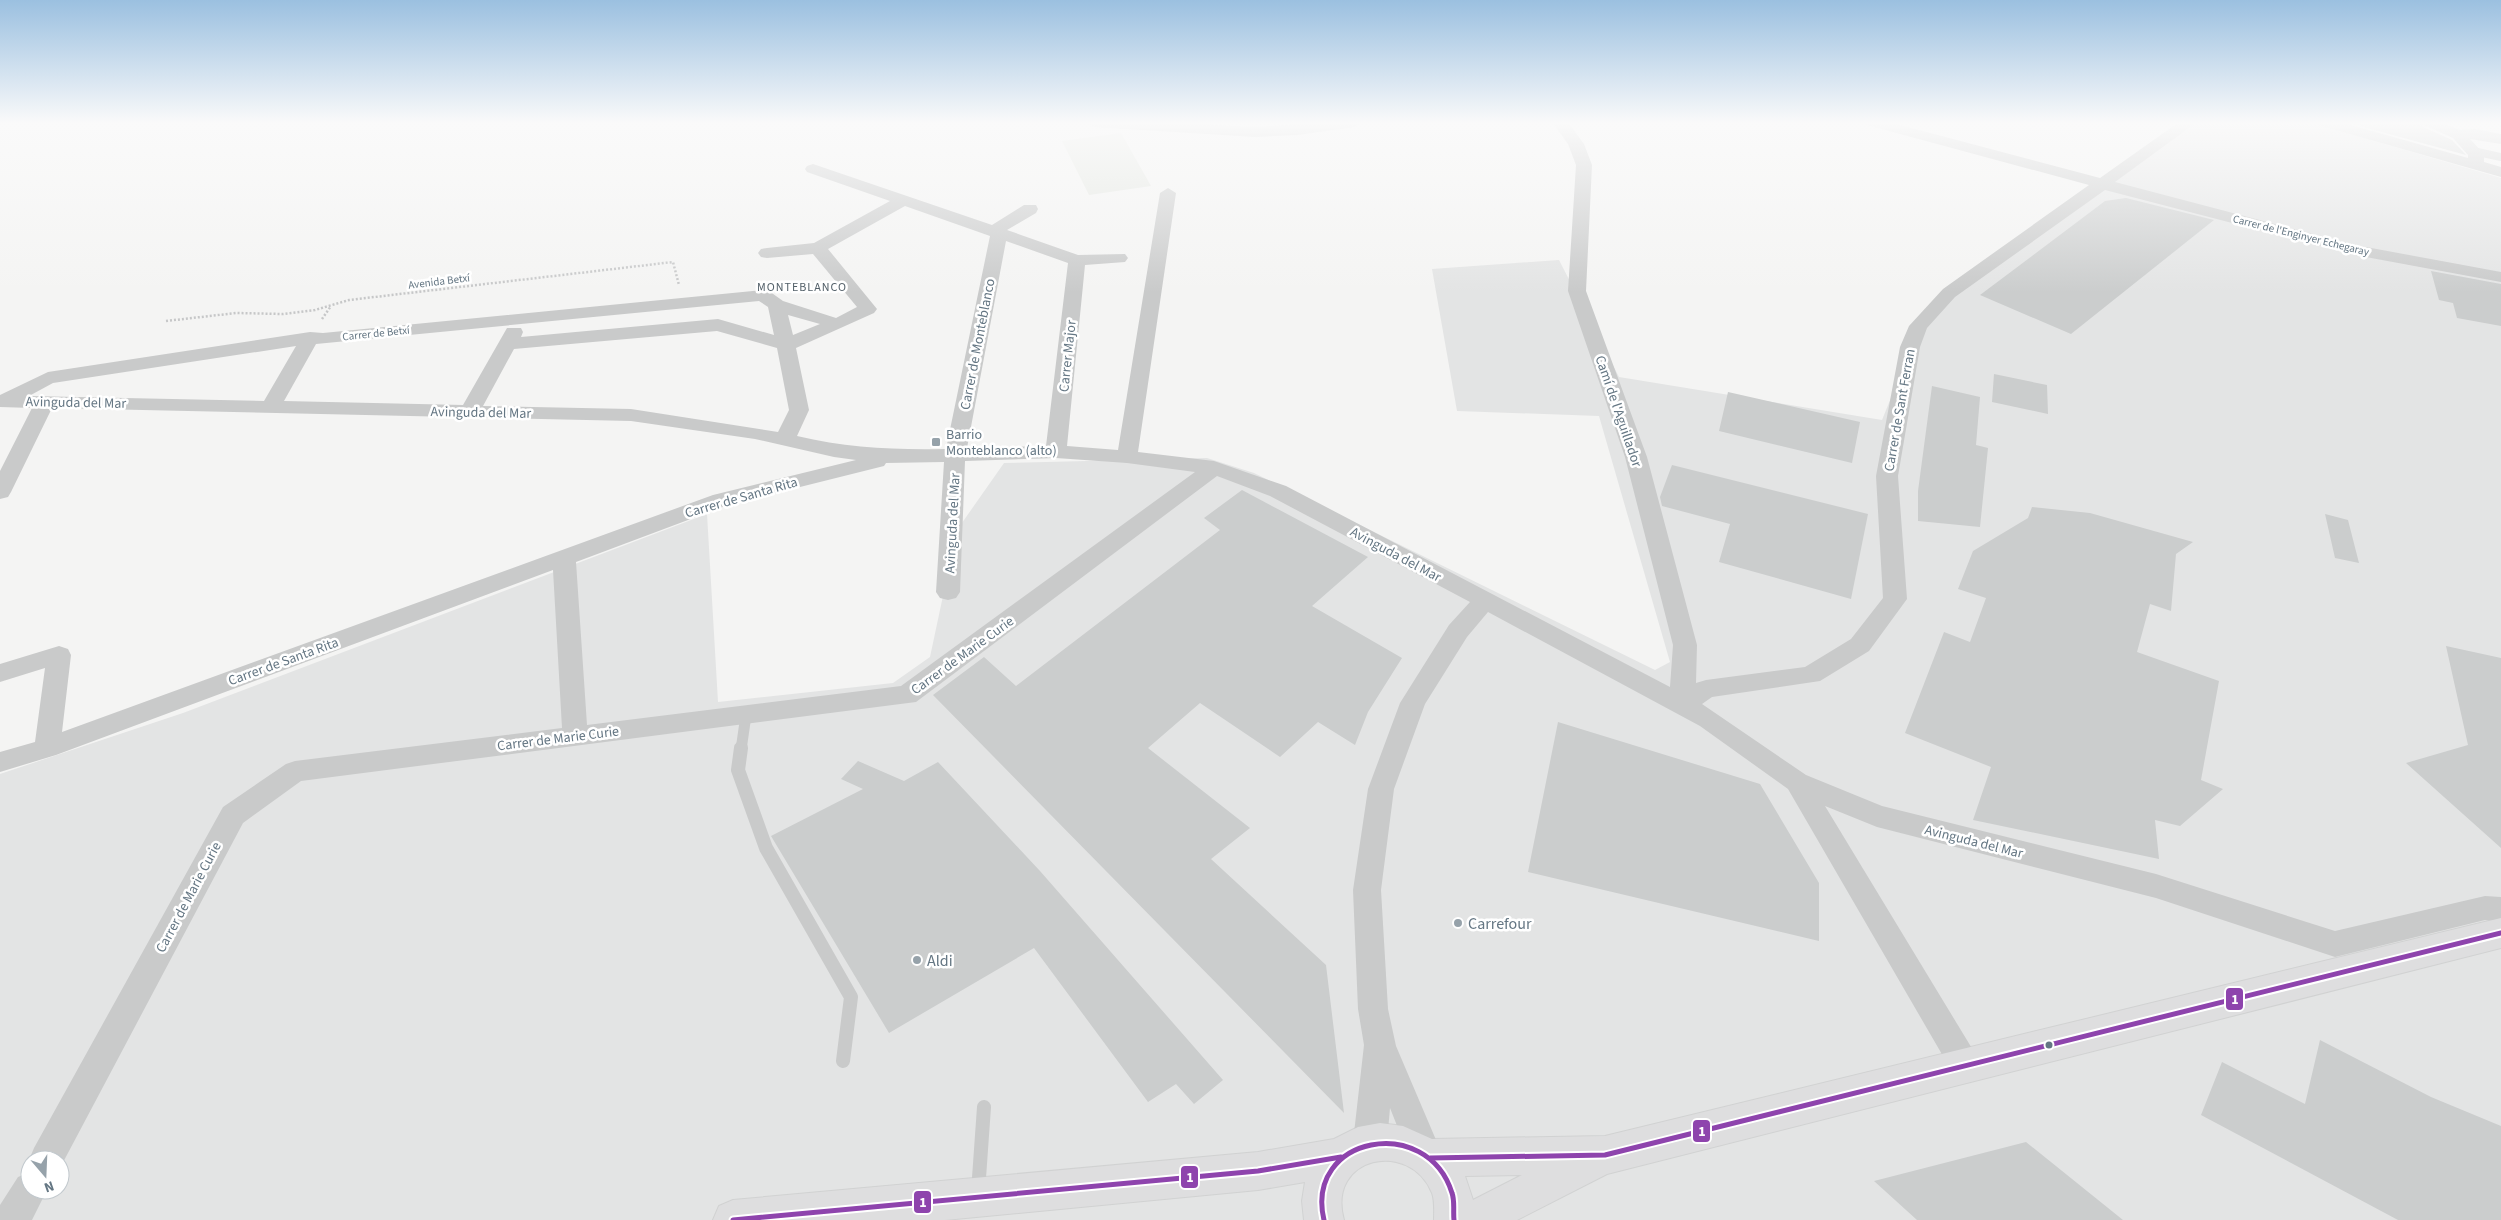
<svg xmlns="http://www.w3.org/2000/svg" width="2501" height="1220" viewBox="0 0 2501 1220" font-family="'Source Sans 3',sans-serif">
	<style>
		.built { fill: #e3e4e4; fill-rule: evenodd }
		.green { fill: #e3e6e0 }
		.building { fill: #cbcdcd }
		.lines { fill: none; stroke-linecap: round; stroke-linejoin: round }
		.primary-casing { stroke: #d1d2d2; stroke-width: 2 }
		.path { stroke: #c6c7c8; stroke-width: 2.5; stroke-dasharray: 2 2; stroke-linecap: butt }
		.service-far2 { stroke: #c9caca; stroke-width: 8 }
		.service-far1 { stroke: #c9caca; stroke-width: 11 }
		.service { stroke: #c9caca; stroke-width: 14 }
		.minor { fill: #c9caca; fill-rule: evenodd }
		.primary { fill: #dededf; fill-rule: evenodd }
		.bus-1-casing { stroke: #fff; stroke-width: 9 }
		.bus-1 { stroke: #8e44ad; stroke-width: 5 }
		.poi-dot { fill: #96a2aa; stroke: #fff; stroke-width: 2 }
		.bus-dot { fill: #647683; stroke: #fff; stroke-width: 2 }
		.labels { text-anchor: middle; stroke-width: 5; stroke-linejoin: round; paint-order: stroke }
		.far-street-label { font-size: 11px; fill: #647683; stroke: #fff }
		.far-neighbourhood-label { font-size: 12px; letter-spacing: 1px; fill: #525f68; stroke: #fff }
		.street-label { font-size: 14px; fill: #647683; stroke: #fff }
		.poi-label { font-size: 14px; fill: #647683; stroke: #fff; text-anchor: start }
		.near-poi-label { font-size: 16px; fill: #647683; stroke: #fff; text-anchor: start }
		.line-badge { stroke: #fff; stroke-width: 2 }
		.badge-label { font-size: 14px; text-anchor: middle; font-weight: bold; fill: #fff }
	</style>
	<rect width="100%" height="100%" fill="#f4f4f3"/>
	<path class="built" d="M2189,122H2309L2501,178V1220H0V774L183,713L707,514L718,702L893,683L930,657L957,530L1004,463L1207,458L1254,473L1655,670L1670,662L1599,416L1457,411L1432,269L1559,260L1619,377L1882,420L1923,319ZM30,1160H60V1190H30Z"/>
	<path class="green" d="M1121,133L1151,186L1089,195L1062,141Z"/>
	<path class="building" d="M2360,122H2419L2423,127L2452,140L2466,155L2360,126Z
		M2126,198L2214,220L2071,334L1980,295L2105,201Z
		M2431,271L2501,284V326L2457,318L2453,303L2439,300Z
		M1994,374L2047,385L2048,414L1992,402Z
		M1932,386L1980,397L1976,445L1988,448L1980,527L1918,521V491Z
		M1728,392L1860,422L1852,463L1719,431Z
		M1672,465L1868,514L1851,599L1719,562L1730,524L1662,506L1660,497Z
		M1242,490L1368,557L1312,606L1402,658L1368,712L1355,745L1318,722L1280,757L1200,703L1148,748L1250,828L1211,859L1326,965L1344,1113L933,695L984,657L1016,686L1220,530L1204,518Z
		M2032,507L2090,513L2193,542L2176,554L2171,611L2150,604L2137,652L2219,681L2201,780L2223,789L2180,826L2155,820L2159,859L1973,820L1991,767L1905,733L1944,632L1970,642L1986,598L1958,589L1973,551L2028,518Z
		M2325,514L2348,520L2359,563L2335,558Z
		M2446,646L2501,658V848L2406,763L2468,745Z
		M1558,722L1760,784L1819,883V941L1528,872Z
		M858,761L904,781L938,762L1040,871L1223,1080L1194,1104L1176,1084L1148,1102L1034,948L889,1033L771,836L863,789L841,779Z
		M2320,1040L2431,1097L2501,1126V1220H2398L2201,1115L2222,1062L2305,1104Z
		M2026,1142L2123,1220H1917L1874,1181Z"/>
	<g class="lines">
		<defs>
			<path id="primary" d="M2501,918V948L1607,1174L1517,1220H1434C1434,1212 1435,1201 1432,1193C1410,1139 1326,1156 1344,1220H1304L1302,1201L1305,1182L1258,1190L945,1220H713L719,1206L733,1200L1258,1152L1334,1139L1358,1127L1380,1123L1403,1126L1432,1139L1605,1136ZM1522,1175L1473,1200L1465,1176Z"/>
		</defs>
		<use href="#primary" class="primary-casing"/>
		<path class="path" d="M322,319L331,306
			M166,321L236,313L283,314L315,310L349,300L673,262L679,285"/>
		<path class="service-far2" d="M2473,151L2501,157"/>
		<path class="service-far1" d="M741,750L746,715"/>
		<path class="service" d="M741,748L738,770L766,848L851,997L843,1061
			M978,1192L984,1107"/>
		<path class="minor" d="M1086,122H1167L1255,127L1322,122H1362L1354,127L1298,135L1255,137L1094,127Z
			M1552,122H1568L1584,144L1592,165L1586,291L1647,457L1697,645L1696,683L1706,680L1805,667L1851,639L1883,598L1876,476L1900,347L1909,326L1943,289L2089,185L1867,125L1864,122H1889L2100,178L2179,122H2197L2115,182L2355,245L2501,272V282L2355,255L2105,190L1955,297L1927,328L1920,347L1898,476L1907,599L1869,651L1820,681L1712,697L1702,704L1806,775L1882,806L2156,874L2335,931L2485,896L2501,897V921L2485,920L2335,957L2156,898L1877,827L1825,806L1976,1055L1981,1065L1976,1075L1965,1080L1954,1075L1788,789L1700,726L1488,612L1467,637L1425,704L1394,789L1381,890L1388,1009L1396,1046L1442,1154L1437,1166L1425,1170L1413,1166L1390,1108L1387,1142L1382,1153L1370,1158L1358,1153L1353,1142L1364,1045L1358,1009L1353,890L1368,789L1400,703L1449,625L1470,602L1270,496L1217,476L916,702L301,781L243,823L60,1168V1160H30V1162L29,1160L34,1148L223,807L286,764L295,761L562,728L553,570L56,755L0,772V752L35,742L45,668L0,682V664L59,646L68,649L71,655L62,732L713,495L856,460L834,457L755,439L631,421L52,408L11,492L8,497L0,499V471L32,408L0,407V395L48,372L310,332L323,333L763,290L769,291L783,301L836,318L857,307L813,254L767,258L761,257L758,253L761,249L767,248L814,243L890,201L807,172L805,169L807,166L813,164L992,225L1024,205H1036L1038,209L1036,213L1007,230L1078,255L1125,254L1128,258L1125,262L1085,265L1067,446L1118,450L1160,193L1168,188L1176,193L1138,452L1214,461L1286,486L1670,687L1673,645L1625,457L1568,291L1576,165L1568,144ZM905,206L990,236L946,449C894,450 848,448 797,436L809,410L796,348L874,313L877,309L828,249ZM1006,241L1068,263L1046,446L967,448ZM759,301L768,307L774,335L718,319L521,337L523,332L521,328H507L463,405L284,401L316,344ZM788,315L820,324L793,335ZM717,331L777,348L789,410L778,432L631,409L483,406L514,349ZM296,346L264,401L29,396L53,383ZM1056,458L1127,463L1195,472L901,686L587,725L576,562L728,505L884,466L886,463L944,462L936,592L940,598L948,600L956,598L960,592L965,461Z
			M2315,122H2340L2468,158V155L2453,138L2424,125L2421,122H2441L2460,130L2475,129L2501,134V144L2470,139L2484,154V162L2501,167V177L2318,125Z
			M30,1172V1190H47L32,1220H0V1205L18,1177Z"/>
		<use href="#primary" class="primary"/>
		<defs>
			<path id="bus-1" d="M1430,1158L1605,1155L2501,933
				M733,1220L1258,1171L1341,1157
				M1324,1220C1304,1136 1427,1113 1452,1193C1455,1201 1453,1211 1454,1220"/>
		</defs>
		<use href="#bus-1" class="bus-1-casing"/>
		<use href="#bus-1" class="bus-1"/>
	</g>
	<linearGradient id="sky" x2="0" y2="1"><stop stop-color="#9bc0e0"/><stop offset="0.42" stop-color="#fafafa"/><stop offset="1" stop-color="#fafafa" stop-opacity="0"/></linearGradient>
	<rect width="2501" height="293" fill="url(#sky)"/>
	<g class="poi-dot">
		<rect x="931" y="437" width="10" height="10" rx="2.5"/>
		<circle cx="1458" cy="923" r="5"/>
		<circle cx="917" cy="960" r="5"/>
	</g>
	<circle class="bus-dot" cx="2049" cy="1045" r="4.5"/>
	<g class="labels">
		<g class="far-street-label">
			<text transform="translate(2301 235) rotate(14)" y="4">Carrer de l'Enginyer Echegaray</text>
			<text transform="translate(439 281) rotate(-7)" y="4">Avenida Betxí</text>
			<text transform="translate(376 333) rotate(-6)" y="4">Carrer de Betxí</text>
		</g>
		<g class="far-neighbourhood-label">
			<text x="802" y="291">MONTEBLANCO</text>
		</g>
		<g class="street-label">
			<text transform="translate(977 344) rotate(-79)" y="5">Carrer de Monteblanco</text>
			<text transform="translate(1067 356) rotate(-84)" y="5">Carrer Major</text>
			<text transform="translate(76 402) rotate(1)" y="5">Avinguda del Mar</text>
			<text transform="translate(1899 410) rotate(-80)" y="5">Carrer de Sant Ferran</text>
			<text transform="translate(1619 411) rotate(71)" y="5">Camí de l'Aguillador</text>
			<text transform="translate(481 412) rotate(1)" y="5">Avinguda del Mar</text>
			<text transform="translate(741 497) rotate(-16)" y="5">Carrer de Santa Rita</text>
			<text transform="translate(952 523) rotate(-87)" y="5">Avinguda del Mar</text>
			<text transform="translate(1396 554) rotate(28)" y="5">Avinguda del Mar</text>
			<text transform="translate(962 655) rotate(-36)" y="5">Carrer de Marie Curie</text>
			<text transform="translate(283 661) rotate(-20)" y="5">Carrer de Santa Rita</text>
			<text transform="translate(558 738) rotate(-7)" y="5">Carrer de Marie Curie</text>
			<text transform="translate(1974 841) rotate(14)" y="5">Avinguda del Mar</text>
			<text transform="translate(188 897) rotate(-62)" y="5">Carrer de Marie Curie</text>
		</g>
		<g class="poi-label">
			<text x="946" y="439">Barrio<tspan x="946" dy="16">Monteblanco (alto)</tspan></text>
		</g>
		<g class="near-poi-label">
			<text x="1468" y="929">Carrefour</text>
			<text x="927" y="966">Aldi</text>
		</g>
	</g>
	<g class="line-badge">
		<rect x="2225" y="987" width="19" height="24" rx="5" fill="#8e44ad"/>
		<rect x="1692" y="1119" width="19" height="24" rx="5" fill="#8e44ad"/>
		<rect x="1180" y="1165" width="19" height="24" rx="5" fill="#8e44ad"/>
		<rect x="913" y="1190" width="19" height="24" rx="5" fill="#8e44ad"/>
	</g>
	<g class="badge-label">
		<text x="2235" y="1004">1</text>
		<text x="1702" y="1136">1</text>
		<text x="1190" y="1182">1</text>
		<text x="923" y="1207">1</text>
	</g>
	<g transform="translate(45 1175) rotate(161)"><circle r="24" fill="#ffffff" stroke="#c1c8cd"/>
	<path d="M0-4L9 19L0 12L-9 19Z" fill="#96a2aa"/>
	<text y="-8" font-size="14" font-weight="bold" text-anchor="middle" fill="#647683">N</text>
	</g>
</svg>
